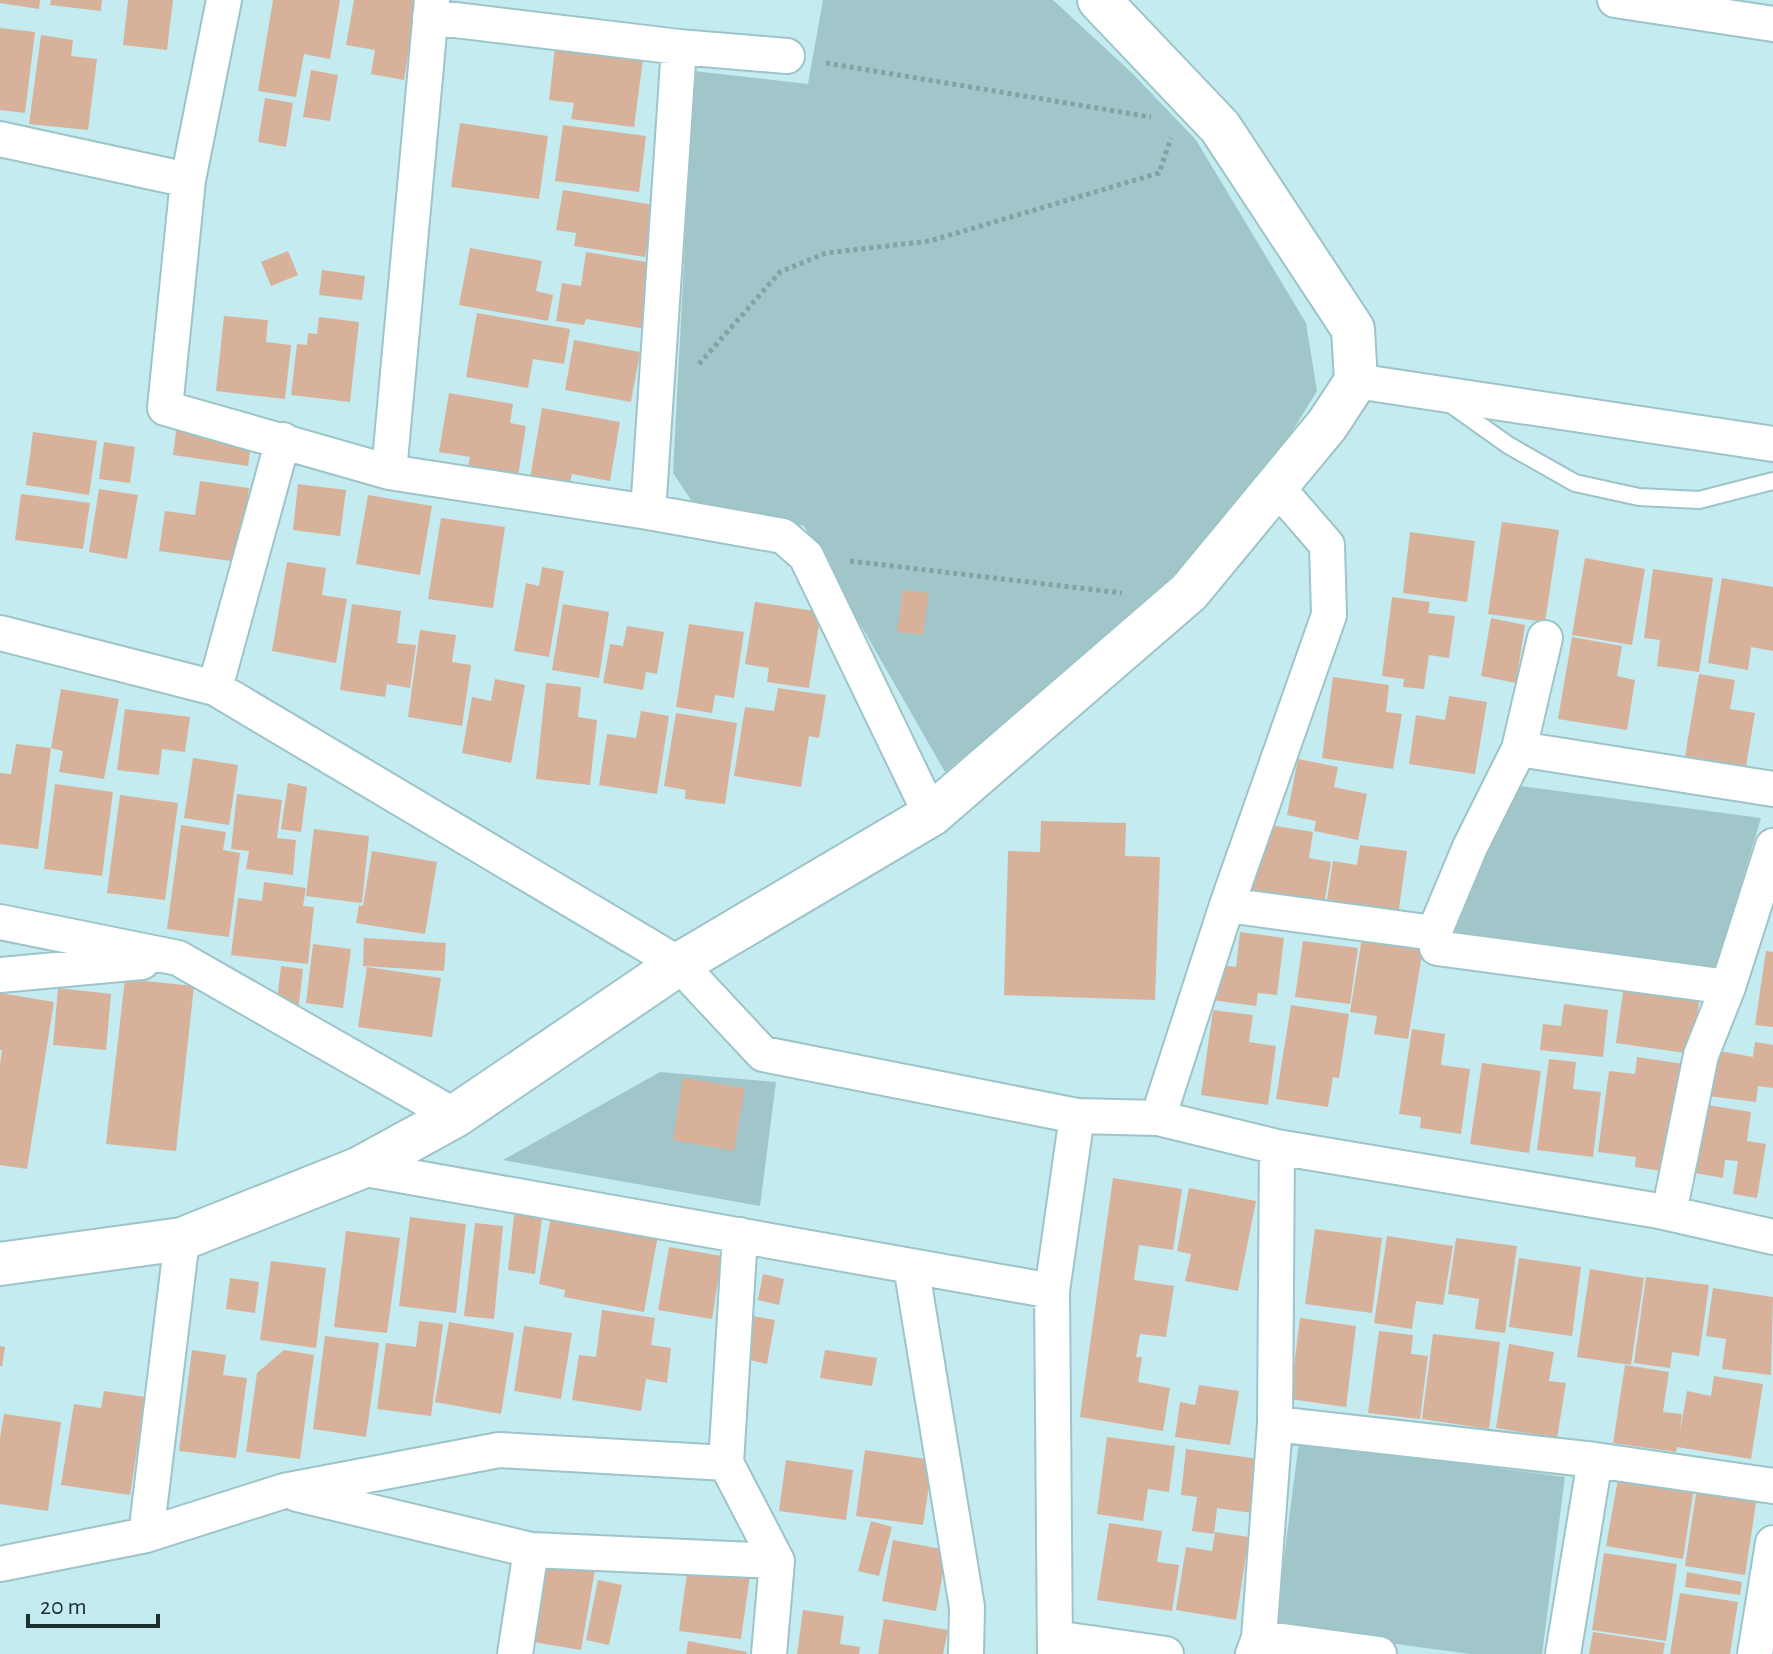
<svg xmlns="http://www.w3.org/2000/svg" width="1773" height="1654" viewBox="0 0 1773 1654" font-family="'Alegreya Sans',sans-serif">
	<style>
		.green { fill: #a0c6ca }
		.building { fill: #d8b19b }
		.lines { fill: none; stroke-linecap: round; stroke-linejoin: round }
		.service-casing { stroke: #9dc4c8; stroke-width: 20 }
		.minor-casing { stroke: #9dc4c8; stroke-width: 38 }
		.tertiary-casing { stroke: #9dc4c8; stroke-width: 46 }
		.path { stroke: #84a2a6; stroke-width: 5; stroke-dasharray: 4 4; stroke-linecap: butt }
		.service { stroke: #fff; stroke-width: 16 }
		.minor { stroke: #fff; stroke-width: 34 }
		.tertiary { stroke: #fff; stroke-width: 42 }
	</style>
	<rect width="100%" height="100%" fill="#c4ebf0"/>
	<path class="green" d="M823,0H1053L1133,74L1196,140L1306,323L1317,391L1275,459L1178,583L945,772L804,526L693,503L673,473L694,71L808,84Z
		M1512,785L1761,818L1715,971L1453,935Z
		M660,1072L776,1082L760,1206L503,1160Z
		M1299,1442L1565,1477L1542,1654H1471L1275,1628Z"/>
	<path class="building" d="M0,0H40L39,9L0,3Z
		M51,0H102L101,11L50,5Z
		M128,0H173L167,50L123,45Z
		M273,0H340L330,59L304,54L296,97L258,91Z
		M354,0H417L404,80L371,74L375,50L346,45Z
		M0,28L35,32L25,113L0,110Z
		M41,35L73,40L71,56L97,59L88,130L29,124Z
		M555,48L643,59L634,127L571,119L574,103L549,100Z
		M311,70L338,75L330,121L303,117Z
		M265,98L293,103L286,147L258,142Z
		M460,123L548,136L539,199L451,187Z
		M563,125L646,136L639,192L555,181Z
		M563,190L654,205L645,257L574,246L576,233L556,230Z
		M470,248L542,261L536,291L553,295L548,321L459,305Z
		M288,251L298,275L271,286L261,262Z
		M586,252L658,264L647,329L586,319L584,325L556,321L562,283L581,286Z
		M322,270L365,276L362,300L319,295Z
		M477,313L570,329L564,364L533,359L528,388L466,377Z
		M224,316L268,320L266,342L291,345L285,399L216,391Z
		M319,317L359,322L350,402L291,395L297,344L307,345L308,333L317,334Z
		M574,340L640,352L631,402L565,390Z
		M449,393L513,404L510,423L526,426L518,476L468,467L470,457L439,452Z
		M542,408L620,422L610,481L572,474L570,484L530,478Z
		M177,424L252,435L248,466L173,455Z
		M33,432L97,441L89,495L26,485Z
		M104,442L135,447L130,483L99,479Z
		M200,481L249,488L238,562L159,551L165,511L195,515Z
		M298,484L346,490L340,536L293,530Z
		M99,489L138,495L127,559L89,552Z
		M21,494L90,503L83,549L15,540Z
		M368,495L432,506L420,575L356,564Z
		M441,518L505,527L493,608L428,599Z
		M1502,522L1559,530L1545,622L1488,614Z
		M1410,532L1475,541L1467,602L1403,593Z
		M1585,558L1645,569L1632,645L1572,635Z
		M287,562L326,568L322,595L347,599L336,663L272,651Z
		M542,567L564,571L549,657L514,651L526,583L539,586Z
		M1653,569L1713,578L1699,672L1657,666L1660,640L1644,638Z
		M1722,578L1773,587V651L1751,647L1748,670L1708,663Z
		M903,590L929,593L923,635L897,632Z
		M1392,597L1430,602L1428,613L1455,616L1449,658L1429,655L1424,689L1403,687L1404,679L1382,676Z
		M755,602L821,612L809,688L767,682L769,668L745,664Z
		M352,604L401,611L397,643L416,645L410,688L387,684L385,697L340,690Z
		M563,604L609,612L599,678L552,670Z
		M1491,618L1525,625L1516,683L1481,676Z
		M689,624L744,632L734,698L715,695L712,713L676,707Z
		M627,626L664,632L657,674L646,672L643,690L603,683L610,644L623,646Z
		M420,630L456,635L452,662L471,665L462,726L408,717Z
		M1572,637L1622,646L1617,676L1635,680L1627,730L1558,719Z
		M1699,674L1735,680L1730,709L1755,713L1746,766L1685,756Z
		M1333,677L1389,685L1386,712L1402,714L1393,769L1322,758Z
		M495,679L525,685L511,763L462,753L472,697L491,701Z
		M546,683L581,687L578,717L597,720L590,785L536,779Z
		M778,688L826,695L819,738L809,736L801,787L734,776L745,707L774,711Z
		M61,689L119,699L104,779L59,772L63,751L51,748Z
		M1449,696L1487,702L1475,774L1409,764L1416,715L1445,720Z
		M125,709L190,717L185,752L162,749L159,775L117,770Z
		M641,711L669,716L657,794L599,785L607,734L636,738Z
		M676,713L737,723L725,804L685,799L686,790L664,786Z
		M16,744L51,748L38,849L0,844V773L11,774Z
		M193,758L238,765L229,825L184,818Z
		M1298,759L1338,767L1334,787L1367,794L1358,840L1314,831L1316,821L1287,815Z
		M288,783L307,787L301,832L281,829Z
		M55,784L113,792L102,876L44,869Z
		M237,794L282,800L277,838L296,840L293,875L246,869L249,851L231,849Z
		M120,795L178,803L165,900L107,893Z
		M1041,821L1126,823L1125,856L1160,857L1155,1000L1004,995L1008,851L1040,852Z
		M1263,824L1313,832L1309,858L1331,862L1323,912L1250,900Z
		M181,825L226,832L223,850L240,853L229,937L167,929Z
		M314,829L369,836L362,903L306,896Z
		M1360,845L1407,851L1397,923L1325,913L1333,861L1357,865Z
		M372,851L437,862L425,934L356,923L359,905L363,906Z
		M264,882L306,888L303,906L314,907L308,964L231,955L238,898L262,901Z
		M1240,932L1284,938L1277,995L1258,993L1256,1006L1212,1000L1216,964L1236,967Z
		M364,938L446,943L444,971L363,966Z
		M1362,938L1423,948L1408,1039L1374,1034L1377,1016L1350,1012Z
		M1303,941L1358,948L1350,1004L1295,997Z
		M313,944L351,949L343,1008L306,1003Z
		M1766,951L1773,952V1027L1755,1025Z
		M281,966L303,969L298,1012L276,1009Z
		M367,967L441,978L432,1037L358,1027Z
		M125,979L194,986L176,1151L106,1144Z
		M1624,984L1700,995L1692,1054L1616,1043Z
		M58,988L111,994L106,1050L53,1045Z
		M0,993L54,1002L27,1169L0,1165V1065L2,1050H0Z
		M1564,1004L1608,1010L1603,1057L1540,1050L1543,1024L1561,1026Z
		M1291,1005L1349,1014L1339,1078L1333,1077L1328,1107L1276,1099Z
		M1213,1010L1253,1015L1249,1042L1276,1046L1268,1105L1201,1095Z
		M1412,1029L1445,1034L1441,1065L1470,1069L1461,1134L1420,1128L1421,1117L1399,1114Z
		M1755,1042L1773,1045V1088L1758,1086L1756,1102L1708,1096L1714,1050L1753,1057Z
		M1637,1057L1684,1064L1668,1172L1635,1167L1636,1157L1598,1152L1609,1071L1635,1074Z
		M1549,1059L1576,1062L1573,1089L1601,1092L1593,1157L1537,1150Z
		M1482,1063L1541,1071L1529,1153L1470,1144Z
		M683,1078L745,1088L734,1151L673,1140Z
		M1695,1103L1751,1112L1747,1141L1766,1144L1757,1198L1733,1194L1738,1161L1725,1160L1723,1178L1684,1171Z
		M1113,1178L1182,1189L1173,1250L1139,1245L1134,1280L1174,1286L1166,1337L1140,1334L1136,1357H1142L1138,1382L1170,1388L1163,1431L1080,1417Z
		M1189,1188L1256,1201L1238,1291L1185,1281L1191,1254L1177,1251Z
		M515,1207L543,1210L535,1274L508,1270Z
		M551,1216L658,1235L644,1312L564,1297L565,1290L539,1284Z
		M410,1217L466,1224L456,1313L399,1306Z
		M475,1223L503,1226L494,1319L464,1316Z
		M1315,1229L1382,1238L1372,1313L1305,1304Z
		M346,1231L400,1238L387,1333L334,1327Z
		M1387,1236L1453,1246L1443,1305L1416,1301L1412,1329L1374,1323Z
		M1456,1238L1517,1246L1505,1333L1475,1329L1479,1299L1448,1294Z
		M669,1247L722,1256L712,1319L658,1310Z
		M1519,1258L1581,1267L1572,1336L1509,1327Z
		M271,1261L326,1268L316,1348L260,1340Z
		M1590,1269L1644,1278L1631,1365L1577,1357Z
		M763,1274L784,1279L779,1305L758,1300Z
		M1646,1277L1709,1285L1699,1356L1672,1352L1670,1368L1634,1363Z
		M230,1278L259,1282L255,1313L226,1309Z
		M1713,1288L1773,1297L1771,1375L1722,1369L1726,1339L1706,1336Z
		M602,1310L655,1318L651,1345L671,1348L667,1383L646,1379L641,1411L572,1400L579,1355L596,1357Z
		M753,1316L775,1320L767,1364L744,1359Z
		M1300,1318L1356,1326L1346,1407L1290,1399Z
		M419,1321L443,1324L431,1416L377,1409L386,1343L416,1347Z
		M449,1322L514,1333L501,1414L435,1402Z
		M524,1326L572,1333L561,1399L514,1391Z
		M1379,1331L1413,1335L1411,1354L1428,1356L1420,1419L1368,1413Z
		M1433,1334L1500,1342L1489,1429L1422,1419Z
		M325,1336L379,1343L366,1437L313,1429Z
		M1509,1344L1554,1352L1549,1381L1566,1383L1557,1438L1496,1428Z
		M0,1346L5,1347L2,1366H0Z
		M192,1350L226,1355L223,1375L247,1378L236,1458L179,1451Z
		M284,1350L314,1355L300,1459L246,1452L257,1373Z
		M825,1350L877,1358L872,1386L820,1378Z
		M1625,1365L1669,1372L1663,1412L1682,1414L1680,1433L1687,1391L1711,1396L1714,1376L1763,1384L1751,1459L1677,1447L1676,1452L1613,1443Z
		M1199,1385L1239,1391L1230,1445L1175,1437L1180,1402L1195,1405Z
		M104,1391L145,1397L130,1495L61,1485L74,1404L101,1408Z
		M4,1414L61,1422L48,1511L0,1504V1438Z
		M1107,1437L1175,1446L1169,1492L1148,1489L1143,1521L1097,1514Z
		M1186,1449L1259,1459L1252,1513L1217,1508L1214,1534L1192,1531L1197,1497L1181,1495Z
		M865,1450L933,1460L923,1525L856,1516Z
		M786,1460L853,1470L846,1520L779,1511Z
		M1620,1468L1695,1481L1683,1559L1606,1546Z
		M1698,1481L1758,1490L1745,1575L1685,1566Z
		M871,1521L892,1527L879,1576L858,1571Z
		M1109,1523L1162,1531L1157,1562L1179,1565L1172,1611L1097,1600Z
		M1215,1532L1249,1537L1236,1620L1176,1610L1186,1547L1212,1551Z
		M893,1540L947,1550L936,1611L882,1601Z
		M1604,1553L1677,1564L1666,1641L1592,1630Z
		M547,1562L595,1570L581,1650L533,1642Z
		M688,1566L750,1575L741,1639L679,1631Z
		M1687,1572L1742,1582L1740,1595L1685,1587Z
		M598,1580L622,1585L609,1645L586,1640Z
		M1680,1593L1738,1602L1730,1654H1670Z
		M803,1610L844,1616L840,1644L860,1647L859,1654H797Z
		M884,1619L948,1630L943,1654H878Z
		M1593,1632L1665,1643L1663,1654H1589Z
		M688,1641L747,1652L746,1654H686Z"/>
	<g class="lines">
		<defs>
			<path id="service" d="M1449,403L1508,445L1575,483L1639,497L1699,500L1773,481"/>
			<path id="minor" d="M224,0L188,180L165,408L389,472L648,512
				M1615,0L1773,24
				M430,17L679,47L787,56
				M679,47L648,512L783,536L806,556L931,815
				M0,139L188,180
				M1356,381L1773,444
				M389,472L432,0
				M0,633L215,688L679,964L763,1054L1077,1116L1158,1118L1277,1147L1659,1211L1773,1237
				M215,688L283,440
				M1519,749L1773,789
				M1227,905L1434,933L1437,948L1728,987
				M0,922L178,958L455,1116
				M1434,933L1470,847L1519,749L1545,638
				M0,975L142,962
				M1158,1118L1227,905L1329,615L1327,545L1276,486
				M360,1168L1052,1291
				M1669,1213L1701,1055L1728,987L1773,846
				M740,1235L726,1463L777,1561L769,1654
				M911,1266L967,1607L966,1654
				M1275,1424L1595,1460L1773,1486
				M297,1494L531,1550L777,1561
				M146,1535L182,1239
				M0,1564L146,1535L284,1491L499,1450L726,1463
				M1055,1638L1166,1654
				M1259,1638L1275,1424L1277,1147
				M515,1654L531,1550
				M1055,1654L1052,1291L1077,1116
				M1253,1654L1259,1638L1379,1654
				M1563,1654L1595,1460
				M1755,1654L1773,1543"/>
			<path id="tertiary" d="M0,1264L182,1239L360,1168L455,1116L679,964L931,815L1189,592L1327,425L1356,381L1353,329L1220,127L1099,0"/>
		</defs>
		<use href="#service" class="service-casing"/>
		<use href="#minor" class="minor-casing"/>
		<use href="#tertiary" class="tertiary-casing"/>
		<path class="path" d="M826,63L1151,117
			M699,364L780,272L826,253L930,241L1159,173L1171,138
			M850,561L1122,593"/>
		<use href="#service" class="service"/>
		<use href="#minor" class="minor"/>
		<use href="#tertiary" class="tertiary"/>
	</g>
	<path d="M28 1614v12h130v-12" fill="none" stroke="#1f2f31" stroke-width="4"/>
	<text x="40" y="1614" font-size="24" fill="#1f2f31" stroke="#c4ebf0" stroke-width="6" paint-order="stroke">20 m</text>
</svg>
